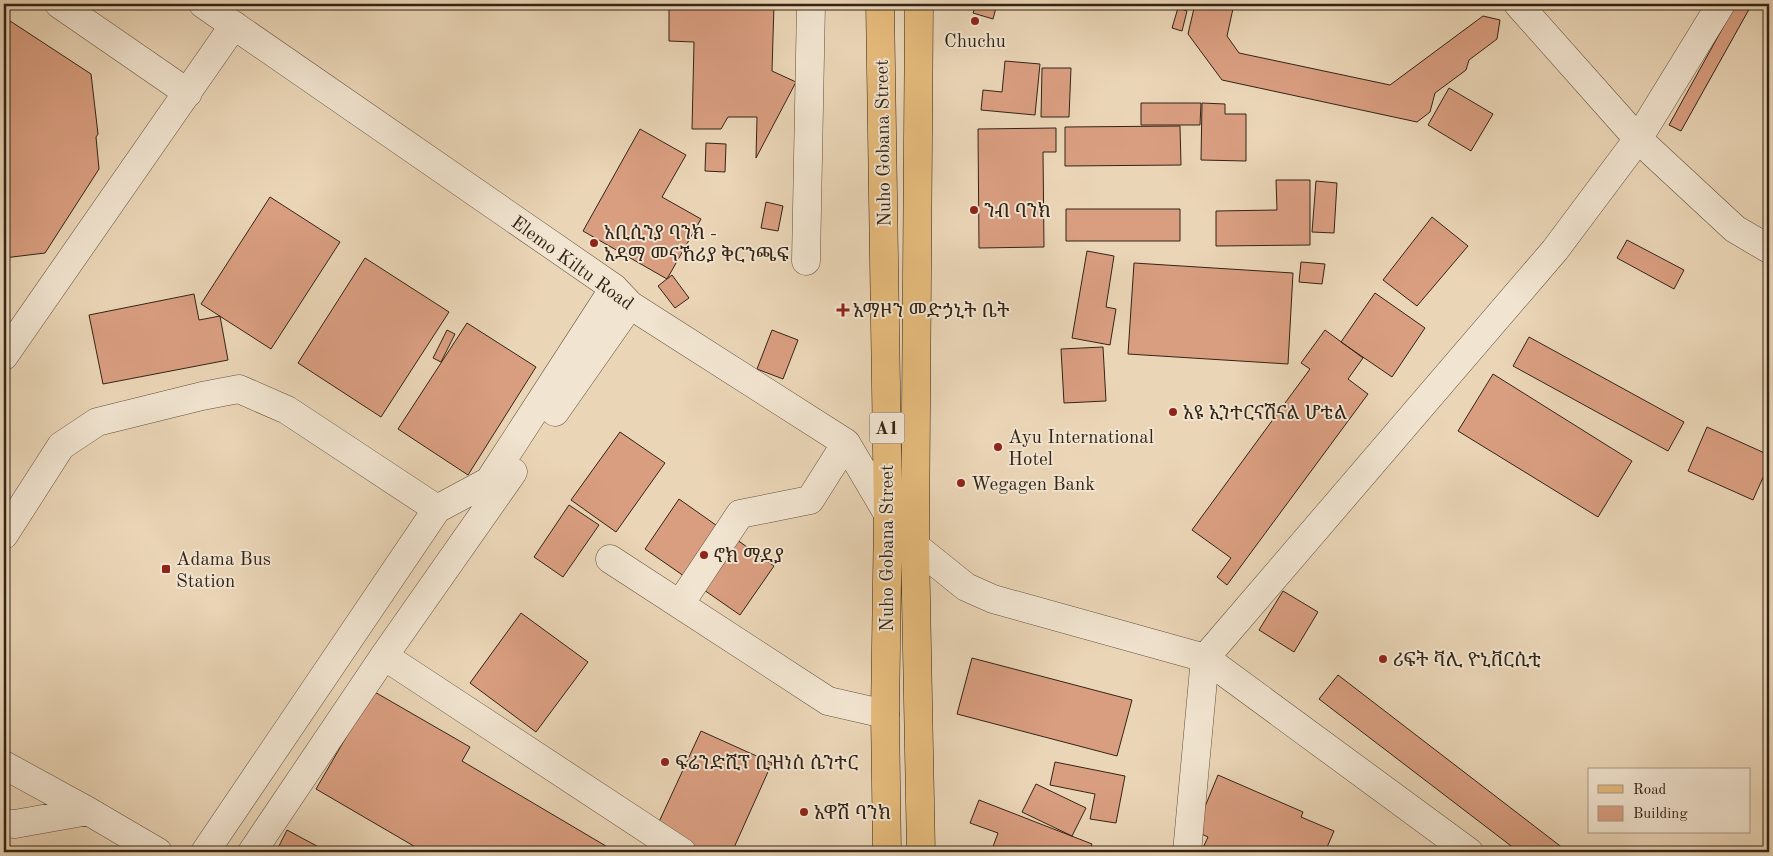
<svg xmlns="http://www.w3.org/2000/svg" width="1773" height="856" viewBox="0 0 1773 856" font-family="'Old Standard TT','Noto Serif Ethiopic',serif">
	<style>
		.building { fill: #d99e80; stroke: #332416 }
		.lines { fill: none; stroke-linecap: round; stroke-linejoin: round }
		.minor-casing { stroke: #61503e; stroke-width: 29 }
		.major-casing { stroke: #332416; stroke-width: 29 }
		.minor { stroke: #f1e4d0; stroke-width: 28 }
		.major { stroke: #e5ba7b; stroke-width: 28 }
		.poi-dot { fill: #8f2418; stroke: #f1e4d0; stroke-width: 2 }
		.labels { text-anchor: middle; stroke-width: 4; stroke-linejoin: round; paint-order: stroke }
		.shield { fill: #f1e4d0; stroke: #6c5e4e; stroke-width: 1 }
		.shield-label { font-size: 18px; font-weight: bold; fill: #332416 }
		.poi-label { font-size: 19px; fill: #332416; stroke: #f1e4d0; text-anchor: start }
		.street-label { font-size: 19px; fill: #332416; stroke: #f1e4d0 }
	</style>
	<rect width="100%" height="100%" fill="#ead5b6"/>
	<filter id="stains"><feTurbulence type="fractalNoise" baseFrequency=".004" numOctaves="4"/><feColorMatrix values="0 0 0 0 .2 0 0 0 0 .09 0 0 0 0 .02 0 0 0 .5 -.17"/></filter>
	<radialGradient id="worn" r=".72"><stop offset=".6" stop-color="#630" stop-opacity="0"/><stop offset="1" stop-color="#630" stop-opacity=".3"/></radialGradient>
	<path class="building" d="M669,4H774L772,71L796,82L756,158L757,117H728L721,129H692L694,42L669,41Z
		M976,4H997L993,19L973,13Z
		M1195,4H1234L1227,36L1239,53L1390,85L1483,16L1500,20L1497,39L1469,60L1466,70L1435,93L1430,112L1417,122L1222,80L1188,34Z
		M1736,4H1752L1681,131L1669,125Z
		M1178,8L1187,11L1182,31L1172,28Z
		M4,17L91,74L98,134L96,137L99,169L45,253L4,258Z
		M1005,61L1040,64L1035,115L981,110L983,90L1002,92Z
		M1042,68H1071L1069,117H1041Z
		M1449,88L1493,114L1471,151L1428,125Z
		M1141,103H1201L1200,125H1141Z
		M1202,103L1225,104V114H1246V161L1201,160Z
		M1180,126L1181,165L1065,166V127Z
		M1056,128V152H1043L1044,247L979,248L978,129Z
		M640,129L686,155L662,197L701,219L667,279L583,231Z
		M706,143L726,144L725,172L705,171Z
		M1276,180H1310V245L1216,246V211L1277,210Z
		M1316,181L1337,183L1334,233L1312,232Z
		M270,197L340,242L271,349L201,304Z
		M766,202L783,206L778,231L761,228Z
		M1066,209H1180V241H1066Z
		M1432,217L1468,246L1417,306L1383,280Z
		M1627,240L1684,270L1674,289L1617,258Z
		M1087,251L1114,256L1106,307L1116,309L1110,345L1072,338Z
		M365,258L449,312L381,417L298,363Z
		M1301,262L1325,264L1322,284L1299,282Z
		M1134,263L1293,273L1288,364L1128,354Z
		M672,275L689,298L675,308L658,286Z
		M1375,293L1425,328L1392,377L1341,342Z
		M194,294L199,320L220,316L228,360L103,384L89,315Z
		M467,323L536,367L468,475L398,429Z
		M447,330L455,334L441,362L433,358Z
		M772,330L798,340L783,379L757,369Z
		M1325,330L1363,358L1348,379L1368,394L1227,585L1217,577L1231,558L1192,530L1310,369L1301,363Z
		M1529,337L1684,422L1668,451L1513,366Z
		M1103,347L1106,401L1064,403L1061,349Z
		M1493,374L1632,461L1598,517L1458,431Z
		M1707,427L1769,455V464L1753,500L1688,471Z
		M620,432L665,463L616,532L571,500Z
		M679,499L774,566L740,615L645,549Z
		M569,505L599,525L563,577L534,557Z
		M1283,591L1318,612L1294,652L1259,630Z
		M521,613L588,662L536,732L470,683Z
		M972,658L1132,700L1117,756L957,714Z
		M1338,675L1568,852H1519L1319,699Z
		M373,691L470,747L462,761L616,852H424L316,789Z
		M701,731L772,763L732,852H651L646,850Z
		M1055,762L1125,776L1116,823L1090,819L1095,794L1050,785Z
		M1218,775L1303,812L1301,817L1334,831L1325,852H1201L1208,837L1195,831Z
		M1036,784L1086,808L1072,836L1022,812Z
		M979,800L1092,844L1089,852H991L998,833L970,823Z
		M287,830L328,852H276Z"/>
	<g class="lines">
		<defs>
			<path id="minor" d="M59,4L188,93
				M203,4L614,288L630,305L846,443L888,514L915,546L966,587L993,599L1205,658L1469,852
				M1518,4L1638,139L1735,229L1769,249
				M806,261L811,4
				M4,356L234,25
				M555,412L630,305
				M4,535L61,446L97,422L202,396L239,389L287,410L437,509
				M610,559L828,701L885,714
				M680,604L740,514L810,500L846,443
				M384,656L682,852
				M4,765L88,811L158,852
				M4,823L15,824L88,811
				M205,852L437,509L489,481L614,288
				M252,852L384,656L513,472
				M1187,852L1205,658L1555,250L1638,139L1721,4"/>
			<path id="major" d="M880,4L888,514L885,714L887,852
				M919,4L915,546L921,852"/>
		</defs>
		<use href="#minor" class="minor-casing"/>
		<use href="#major" class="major-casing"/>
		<use href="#minor" class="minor"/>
		<use href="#major" class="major"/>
	</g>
	<g class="poi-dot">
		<circle cx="975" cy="21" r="5"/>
		<circle cx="974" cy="210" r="5"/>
		<circle cx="594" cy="243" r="5"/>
		<path d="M840.5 302.5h5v5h5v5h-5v5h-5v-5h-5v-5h5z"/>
		<circle cx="1173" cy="412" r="5"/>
		<circle cx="998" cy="447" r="5"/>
		<circle cx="961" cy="483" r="5"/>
		<circle cx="704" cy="555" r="5"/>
		<rect x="161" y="564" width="10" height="10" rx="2.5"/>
		<circle cx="1383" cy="659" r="5"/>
		<circle cx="665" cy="762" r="5"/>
		<circle cx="804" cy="812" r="5"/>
	</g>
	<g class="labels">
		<rect class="shield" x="869.5" y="412.5" width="35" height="31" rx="4"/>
		<g class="shield-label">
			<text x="887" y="434">A1</text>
		</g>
		<g class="poi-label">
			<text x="975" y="47" text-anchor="middle">Chuchu</text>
			<text x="984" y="217">ንብ ባንክ</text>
			<text x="604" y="239">አቢሲንያ ባንክ -<tspan x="604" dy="22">አዳማ መናኸሪያ ቅርንጫፍ</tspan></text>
			<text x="853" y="317">አማዞን መድኃኒት ቤት</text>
			<text x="1183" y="419">አዩ ኢንተርናሽናል ሆቴል</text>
			<text x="1008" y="443">Ayu International<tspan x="1008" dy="22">Hotel</tspan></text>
			<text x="971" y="490">Wegagen Bank</text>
			<text x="714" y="562">ኖክ ማደያ</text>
			<text x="176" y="565">Adama Bus<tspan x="176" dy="22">Station</tspan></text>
			<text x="1393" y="666">ሪፍት ቫሊ ዮኒቨርሲቲ</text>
			<text x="675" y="769">ፍሬንድሺፕ ቢዝነስ ሴንተር</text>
			<text x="814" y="819">አዋሽ ባንክ</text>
		</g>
		<g class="street-label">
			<text transform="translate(882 143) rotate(-91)" y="7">Nuho Gobana Street</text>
			<text transform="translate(573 262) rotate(36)" y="7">Elemo Kiltu Road</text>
			<text transform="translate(886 548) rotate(-90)" y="7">Nuho Gobana Street</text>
		</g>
	</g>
	<rect width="1773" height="856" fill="none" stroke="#ead5b6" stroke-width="20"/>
	<rect x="5" y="5" width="1763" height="846" fill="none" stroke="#332416" stroke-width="2.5"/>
	<rect x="10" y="10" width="1753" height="836" fill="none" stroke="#332416"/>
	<rect x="1588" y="768" width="162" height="65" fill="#f1e4d0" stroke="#a59786"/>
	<rect x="1598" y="785" width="25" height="8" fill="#e5ba7b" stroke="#a59786"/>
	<text x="1633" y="794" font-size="15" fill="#332416">Road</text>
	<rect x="1598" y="806" width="25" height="15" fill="#d99e80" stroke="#a59786"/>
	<text x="1633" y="818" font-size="15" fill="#332416">Building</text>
	<rect width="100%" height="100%" filter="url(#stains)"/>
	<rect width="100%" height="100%" fill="url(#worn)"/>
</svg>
